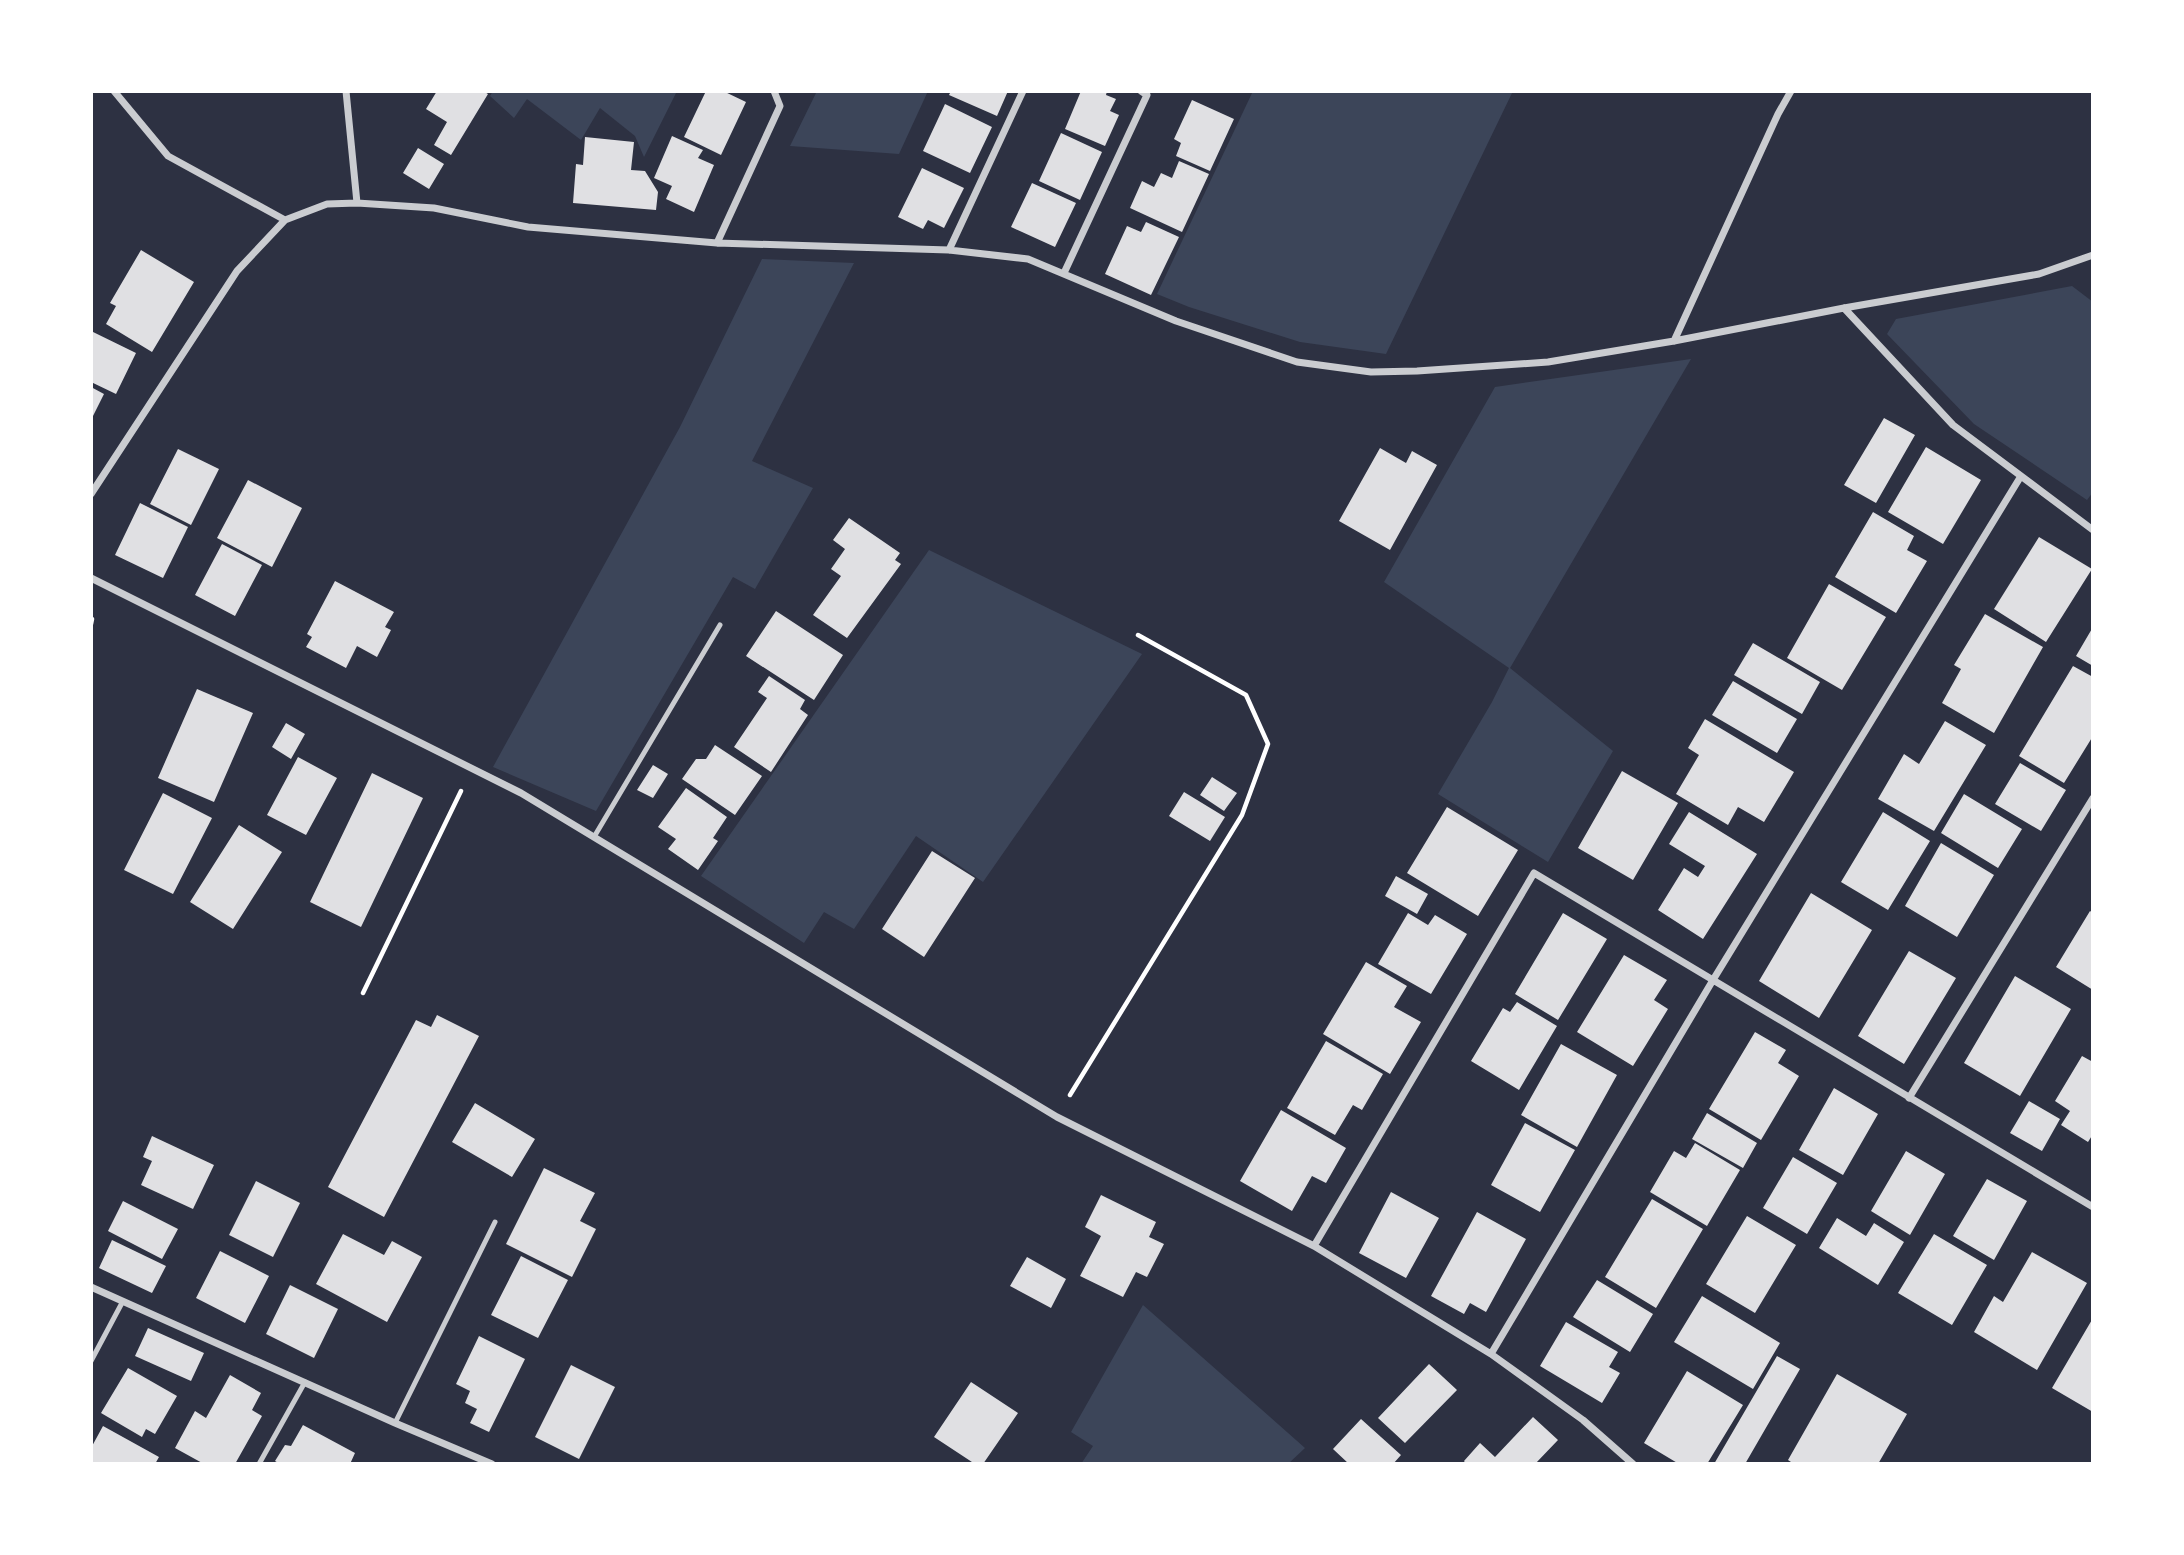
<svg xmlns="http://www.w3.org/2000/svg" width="2184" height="1555" viewBox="0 0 2184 1555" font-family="'Fira Sans',sans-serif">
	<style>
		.green { fill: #3c4559 }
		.building { fill: #e0e0e3 }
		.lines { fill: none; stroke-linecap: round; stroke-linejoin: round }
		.path { stroke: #fff; stroke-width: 4.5 }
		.service { stroke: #caccd0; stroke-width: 5 }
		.minor { stroke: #caccd0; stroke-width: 7 }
	</style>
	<rect width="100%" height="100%" fill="#2d3142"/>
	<path class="green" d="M493,91H586L589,93L591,91H677L644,157L635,136L600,108L581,140L527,99L514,118L490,96Z
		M817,91H928L899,154L790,146Z
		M1253,91H1513L1386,354L1300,342L1189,307L1157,294Z
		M762,259L854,263L752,461L813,488L755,589L733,577L596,811L493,767L680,427Z
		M2072,286L2093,302V492L2087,500L1974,424L1887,334L1896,319Z
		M1691,359L1510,668L1613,751L1548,862L1438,794L1492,702L1509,668L1384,582L1495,387Z
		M929,550L1142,654L983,882L916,836L854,929L824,912L804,943L701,876Z
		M1143,1305L1305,1448L1288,1464H1081L1093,1446L1071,1432Z"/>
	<path class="building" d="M437,91H483L488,94L451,155L434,145L447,122L426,109Z
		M706,91H723L746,102L721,155L684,137Z
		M951,91H1008L997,116L949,95Z
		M1081,91H1107L1106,95L1116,99L1110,111L1119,115L1105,146L1065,129Z
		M1192,100L1234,119L1210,171L1176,156L1181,143L1174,139Z
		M945,104L992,127L970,173L923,151Z
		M1061,133L1102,152L1080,200L1039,181Z
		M672,136L703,150L698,158L714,165L694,212L666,199L672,186L654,178Z
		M585,137L634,142L631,170L645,171L658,192L656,210L573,203L576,164L583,165Z
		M418,148L444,164L429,189L403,173Z
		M1179,161L1209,174L1182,232L1130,208L1142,181L1154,187L1161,173L1172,178Z
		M922,168L964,188L944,228L928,220L923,229L898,217Z
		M1032,183L1076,203L1055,247L1011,227Z
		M1146,222L1179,237L1151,295L1105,274L1127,226L1141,232Z
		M141,250L194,282L152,352L106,324L116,306L110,303Z
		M91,331L136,353L116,394L91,382Z
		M91,387L104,394L91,420Z
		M1884,418L1915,435L1876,503L1844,485Z
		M1926,447L1981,480L1943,544L1888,512Z
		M1380,448L1406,463L1412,451L1437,465L1390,550L1339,521Z
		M178,449L219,469L191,525L150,504Z
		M248,480L302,508L272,567L217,538Z
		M140,503L188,527L163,578L115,555Z
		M1873,512L1914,536L1907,550L1927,561L1896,613L1835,577Z
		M849,518L900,553L895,560L901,564L847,638L813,615L841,576L831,569L845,549L833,540Z
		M2039,537L2092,569L2046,642L1994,609Z
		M222,544L262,565L235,616L195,595Z
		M335,581L394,612L385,627L391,630L377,657L357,646L346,668L306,647L312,637L307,634Z
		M1829,584L1886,617L1842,690L1787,658Z
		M776,611L843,655L814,700L746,656Z
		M1985,614L2043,647L1994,733L1942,703L1961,669L1954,665Z
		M2093,627V666L2076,656Z
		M1753,643L1820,682L1802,714L1734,675Z
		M2073,666L2093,677V736L2064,783L2019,756Z
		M769,676L805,700L800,709L808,715L771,772L734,747L767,698L758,692Z
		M1733,681L1797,719L1777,753L1712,715Z
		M197,689L253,713L214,802L158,778Z
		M1705,719L1794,772L1764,822L1738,807L1728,825L1676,794L1699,755L1688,748Z
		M1945,721L1986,745L1934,831L1878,799L1904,754L1919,764Z
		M286,723L305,734L291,759L272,747Z
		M715,745L762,776L735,815L682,779L696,759H706Z
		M298,757L337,778L306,835L267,815Z
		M2020,763L2066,790L2041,831L1995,804Z
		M653,765L668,774L653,798L637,790Z
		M1622,771L1678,803L1633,880L1578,848Z
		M372,773L423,798L361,927L310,902Z
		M1212,777L1237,793L1224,811L1200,795Z
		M686,788L727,817L713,838L718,841L698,870L668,849L676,839L658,827Z
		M1184,792L1225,817L1210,841L1169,816Z
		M163,793L212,818L173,894L124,870Z
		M1964,794L2022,829L1998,868L1941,833Z
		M1447,807L1518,850L1478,916L1407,873Z
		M1689,812L1757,854L1703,939L1658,910L1684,868L1698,877L1705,866L1669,844Z
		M1883,812L1930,841L1888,910L1841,882Z
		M239,825L282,852L233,929L190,902Z
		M1941,843L1994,875L1957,937L1905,906Z
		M932,851L975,878L924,957L882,929Z
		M1396,876L1428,894L1417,914L1385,896Z
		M1811,893L1872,930L1819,1018L1759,981Z
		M2090,911L2093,913V990L2056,967Z
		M1408,913L1428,925L1435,915L1467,934L1431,994L1378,964Z
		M1563,913L1607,939L1558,1020L1515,994Z
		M1909,951L1956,978L1904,1064L1858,1036Z
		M1624,955L1667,980L1654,1000L1668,1009L1633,1066L1577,1032Z
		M1366,962L1407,986L1394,1007L1421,1022L1390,1074L1323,1034Z
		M2015,976L2071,1009L2020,1096L1964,1063Z
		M1517,1002L1557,1026L1519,1090L1471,1061L1503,1008L1510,1012Z
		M437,1015L479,1036L384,1217L328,1187L416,1020L431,1027Z
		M1755,1032L1786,1050L1778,1063L1799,1076L1761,1140L1709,1109Z
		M1326,1041L1383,1074L1362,1110L1353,1105L1335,1135L1287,1108Z
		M1561,1044L1617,1075L1577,1147L1521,1115Z
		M2082,1056L2093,1062V1134L2088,1142L2061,1125L2070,1111L2055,1101Z
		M1834,1088L1878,1114L1843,1175L1799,1150Z
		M2029,1101L2060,1119L2042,1151L2010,1133Z
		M475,1103L535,1139L512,1177L452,1142Z
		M1281,1110L1346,1148L1326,1183L1312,1176L1292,1211L1240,1181Z
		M1707,1113L1757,1143L1743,1168L1692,1139Z
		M1525,1123L1575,1150L1540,1212L1491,1185Z
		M152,1136L214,1165L193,1209L141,1185L152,1161L143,1157Z
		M1695,1143L1740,1170L1707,1226L1650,1192L1674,1151L1686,1158Z
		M1906,1151L1945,1174L1910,1235L1871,1211Z
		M1793,1157L1837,1183L1807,1234L1763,1208Z
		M544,1168L595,1193L580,1221L596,1229L572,1277L506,1244Z
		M1987,1179L2027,1201L1994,1260L1953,1236Z
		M256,1181L300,1203L273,1257L229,1235Z
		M1391,1192L1439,1218L1406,1278L1359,1253Z
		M1101,1195L1156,1222L1149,1237L1164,1244L1147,1277L1136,1272L1123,1297L1080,1276L1101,1236L1085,1227Z
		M1652,1199L1703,1229L1656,1308L1605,1277Z
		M123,1201L178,1229L162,1259L108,1231Z
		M1477,1212L1526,1239L1486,1312L1470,1303L1464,1314L1431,1296Z
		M1747,1216L1796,1245L1755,1313L1706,1284Z
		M1837,1218L1866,1236L1874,1223L1904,1242L1878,1285L1819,1248Z
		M343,1234L384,1255L392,1241L422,1257L387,1322L316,1284Z
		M1934,1234L1987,1265L1952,1325L1898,1293Z
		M112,1240L166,1266L152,1293L99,1268Z
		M220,1251L269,1276L245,1323L196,1298Z
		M2032,1252L2087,1283L2037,1370L1974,1332L1994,1296L2003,1302Z
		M521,1256L568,1280L538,1338L491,1315Z
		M1027,1257L1066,1279L1051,1308L1010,1286Z
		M1597,1280L1653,1314L1630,1352L1573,1317Z
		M290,1285L338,1309L314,1358L266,1334Z
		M1702,1296L1780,1343L1753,1389L1674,1342Z
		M2093,1318V1412L2052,1388Z
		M1566,1322L1618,1352L1609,1367L1620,1373L1602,1403L1540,1366Z
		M148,1328L204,1353L191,1381L135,1356Z
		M479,1336L525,1359L489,1432L470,1423L477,1409L465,1403L470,1391L456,1384Z
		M1777,1356L1800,1369L1745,1464H1714Z
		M1429,1364L1457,1390L1405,1443L1378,1418Z
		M571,1365L615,1387L579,1459L535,1437Z
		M128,1368L177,1396L155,1434L146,1429L142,1437L101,1413Z
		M1687,1371L1743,1405L1707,1464H1679L1644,1443Z
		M1837,1374L1907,1414L1878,1464H1794L1788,1460Z
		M230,1375L261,1393L252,1410L262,1416L235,1464H204L175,1448L195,1411L206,1418Z
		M971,1382L1018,1413L983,1464H975L934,1437Z
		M1533,1417L1558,1440L1535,1464H1466L1464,1461L1480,1443L1495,1457Z
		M1361,1419L1401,1455L1393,1464H1349L1333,1449Z
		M303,1425L355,1453L350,1464H280L275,1461L285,1445L291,1446Z
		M103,1426L159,1457L155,1464H91V1448Z"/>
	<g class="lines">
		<path class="path" d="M91,624L92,619
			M363,993L461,791
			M1070,1095L1242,815L1268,744L1246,695L1138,635"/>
		<path class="service" d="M594,837L720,625
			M91,1361L123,1301
			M395,1423L495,1222
			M259,1464L305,1382"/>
		<path class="minor" d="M114,91L168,156L285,220
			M346,91L357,203
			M717,243L780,106L774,91
			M949,250L1023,91
			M1064,273L1147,95L1141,91
			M1844,308L1953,425L2093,530
			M1674,341L1778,114L1791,91
			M91,494L237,271L285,220L327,204L357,203L434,208L528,227L717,243L949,250L1028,259L1176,321L1297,362L1371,372L1417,371L1548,362L1674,341L1844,308L2039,274L2093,255
			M91,578L521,793L1057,1117L1314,1246L1491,1354L1583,1420L1633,1464
			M1909,1098L2093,798
			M1314,1246L1534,873L2093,1207
			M91,1287L395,1423L492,1464
			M1491,1354L1713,980L2021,476"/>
	</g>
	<rect width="2184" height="1555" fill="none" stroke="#ffffff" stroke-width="186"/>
</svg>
